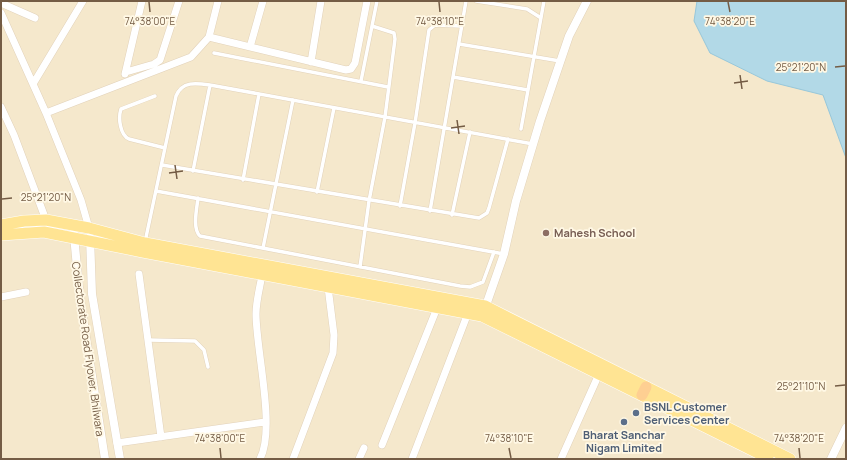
<svg xmlns="http://www.w3.org/2000/svg" width="847" height="460" viewBox="0 0 847 460" font-family="Manrope,sans-serif">
	<style>
		.residential { fill: #f5e8cc }
		.water { fill: #b2d9e7; stroke: #97c7da }
		.lines { fill: none; stroke-linecap: round; stroke-linejoin: round }
		.service-casing { stroke: #e2d2ba; stroke-width: 4.5 }
		.minor-casing { stroke: #e2d2ba; stroke-width: 8 }
		.tertiary-casing { stroke: #e2d2ba; stroke-width: 9 }
		.primary-casing { stroke: #fff; stroke-width: 12 }
		.trunk-casing { stroke: #fff; stroke-width: 12 }
		.service { stroke: #fff; stroke-width: 3.5 }
		.minor { stroke: #fff; stroke-width: 7 }
		.tertiary { stroke: #fff; stroke-width: 8 }
		.primary { stroke: #ffe493; stroke-width: 11 }
		.trunk { stroke: #fecf92; stroke-width: 11 }
		.ticks { fill: none; stroke: #745c45; stroke-width: 1.5 }
		.education-dot { fill: #8d6e63; stroke: #fff8e5; stroke-width: 1.5 }
		.service-dot { fill: #5c6f8a; stroke: #fff8e5; stroke-width: 1.5 }
		.labels { text-anchor: middle; stroke-width: 3.5; stroke-linejoin: round; paint-order: stroke }
		.education-label { font-size: 11px; font-weight: bold; fill: #785e54; stroke: #fff8e5; text-anchor: start }
		.street-label { font-size: 11px; fill: #745c45; stroke: #fff8e5 }
		.service-label { font-size: 11px; font-weight: bold; fill: #4e5e75; stroke: #fff8e5; text-anchor: start }
		.ticks-label { font-size: 10px; text-anchor: middle; fill: #745c45; stroke: #fff8e5; stroke-width: 3.5; stroke-linejoin: round; paint-order: stroke }
	</style>
	<rect width="100%" height="100%" fill="#fef5de"/>
	<path class="residential" d="M1,1H846V459H1Z"/>
	<path class="water" d="M697,1H846V158L823,95L767,81L710,53L694,21Z"/>
	<g class="lines">
		<defs>
			<path id="service" d="M476,1L527,9L541,18
				M459,44L560,61
				M214,53L388,87
				M453,77L528,90
				M361,81L377,1
				M155,96L121,109C118,118 120,135 129,139L165,148
				M521,129L544,1
				M162,165L479,218L487,213L489,208L508,139
				M193,171L210,85
				M243,180L259,94
				M156,191L504,254
				M317,192L334,108
				M198,198C197,208 192,229 200,236L460,286L470,287L483,282L494,252
				M400,206L415,123L429,30L435,25L462,26
				M430,211L466,1
				M452,215L470,132
				M145,242L176,96C182,81 196,83 210,85L533,144
				M263,248L293,100
				M360,267L369,201L385,117L395,39L394,33L372,26
				M149,340L195,341L204,350L208,367"/>
			<path id="minor" d="M1,3L35,18
				M1,13L46,113L81,200L89,228
				M209,37L346,70L351,69L355,63L367,1
				M250,47L263,1
				M311,62L321,1
				M126,72L154,64L160,60L179,1
				M125,74L142,1
				M33,84L83,1
				M1,107L14,135L46,220
				M46,113L191,57L209,37L218,1
				M139,274L161,437
				M1,297L26,292
				M117,443L265,422
				M382,445L437,308
				M260,459C276,429 256,350 256,314C256,301 260,287 262,275
				M293,459L333,353L334,335L328,287
				M359,459L364,448
				M412,459L468,313
				M561,459L599,374"/>
			<path id="tertiary" d="M73,225L80,299L105,459
				M90,237L92,294L120,459
				M484,311L504,254L516,201L540,121L569,36L587,1
				M831,459L846,428"/>
			<path id="primary" d="M1,225L24,221L46,220L89,228L145,243L485,306L790,459
				M1,235L44,232L143,252L482,316L768,458"/>
			<path id="trunk" d="M642,395L646,387"/>
		</defs>
		<use href="#service" class="service-casing"/>
		<use href="#minor" class="minor-casing"/>
		<use href="#tertiary" class="tertiary-casing"/>
		<use href="#primary" class="primary-casing"/>
		<use href="#trunk" class="trunk-casing"/>
		<use href="#service" class="service"/>
		<use href="#minor" class="minor"/>
		<use href="#tertiary" class="tertiary"/>
		<use href="#primary" class="primary"/>
		<use href="#trunk" class="trunk"/>
	</g>
	<path class="ticks" d="M149,2L150,12M439,2L440,12M728,2L730,12M835,67L845,66M740,75L742,89M734,83L748,81M457,120L459,134M451,128L465,126M175,165L177,179M169,173L183,171M2,199L12,198M835,386L845,385M220,448L221,458M509,448L511,458M799,448L800,458"/>
	<circle class="education-dot" cx="546" cy="233" r="4"/>
	<g class="service-dot">
		<circle cx="636" cy="413" r="4"/>
		<circle cx="624" cy="422" r="4"/>
	</g>
	<g class="labels">
		<g class="education-label">
			<text x="554" y="237">Mahesh School</text>
		</g>
		<g class="street-label">
			<text transform="translate(88 349) rotate(82)" y="4">Collectorate Road Flyover, Bhilwara</text>
		</g>
		<g class="service-label">
			<text x="644" y="411">BSNL Customer<tspan x="644" dy="13">Services Center</tspan></text>
			<text x="624" y="439" text-anchor="middle">Bharat Sanchar<tspan x="624" dy="13">Nigam Limited</tspan></text>
		</g>
	</g>
	<g class="ticks-label">
		<text x="150" y="25">74°38'00"E</text>
		<text x="730" y="25">74°38'20"E</text>
		<text x="440" y="25">74°38'10"E</text>
		<text x="801" y="71">25°21'20"N</text>
		<text x="46" y="201">25°21'20"N</text>
		<text x="801" y="390">25°21'10"N</text>
		<text x="220" y="442">74°38'00"E</text>
		<text x="509" y="442">74°38'10"E</text>
		<text x="799" y="442">74°38'20"E</text>
	</g>
	<rect width="847" height="460" fill="none" stroke="#745c45" stroke-width="4"/>
</svg>
